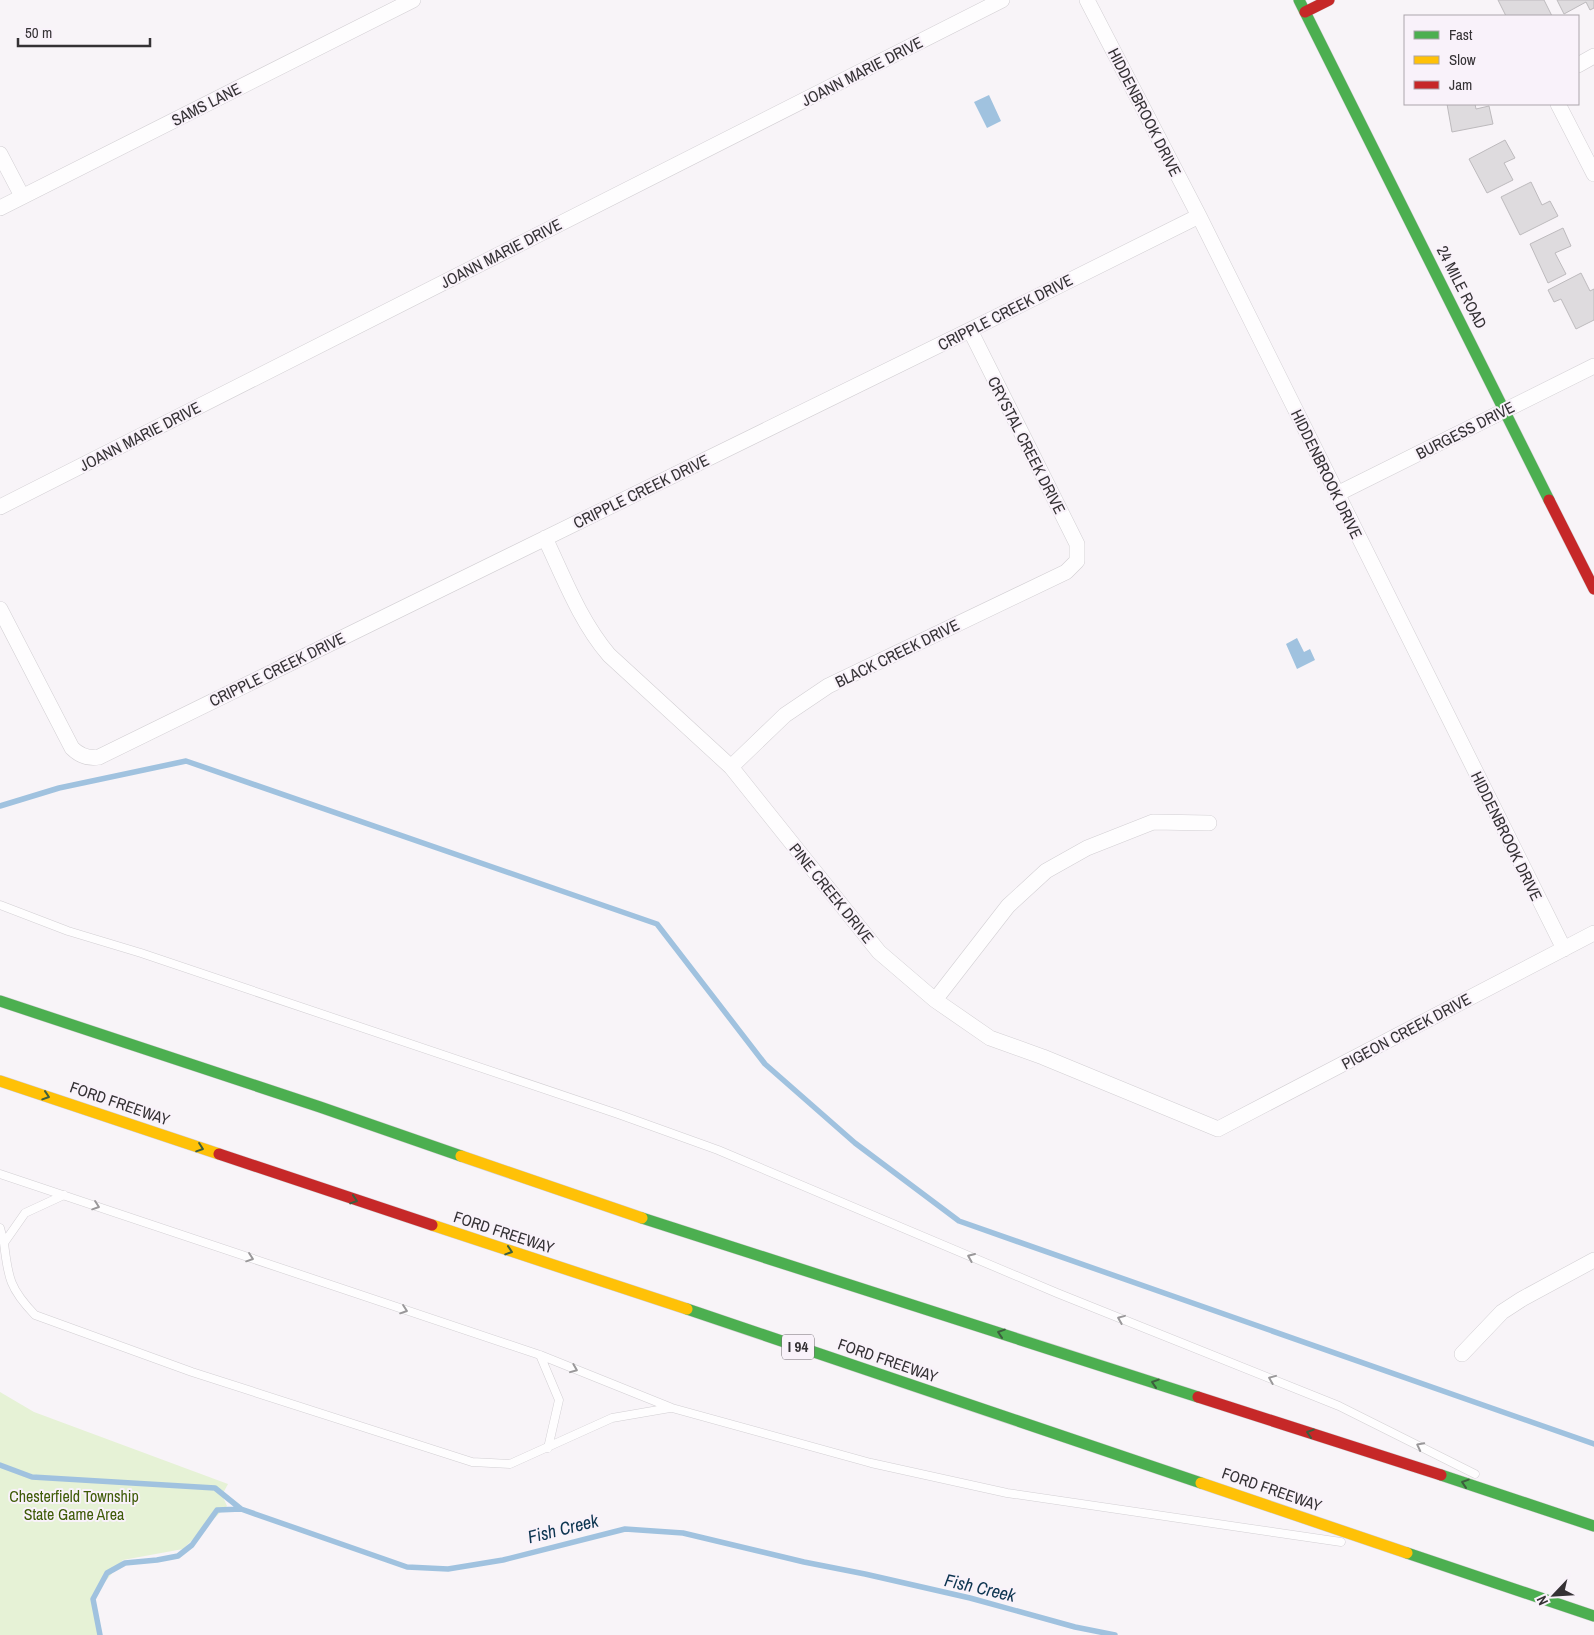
<svg xmlns="http://www.w3.org/2000/svg" width="1594" height="1635" viewBox="0 0 1594 1635" font-family="'Archivo Narrow',sans-serif">
	<style>
		.green { fill: #e6f2d6 }
		.water { fill: #a0c2df }
		.lines { fill: none; stroke-linecap: round; stroke-linejoin: round }
		.stream { stroke: #a0c2df; stroke-width: 5.5 }
		.building { fill: #dedbde; stroke: #bdbabd }
		.lane-casing { stroke: #d2cfd3; stroke-width: 9 }
		.street-casing { stroke: #d2cfd3; stroke-width: 16 }
		.fast-casing { stroke: #d2cfd3; stroke-width: 12 }
		.slow-casing { stroke: #d2cfd3; stroke-width: 12 }
		.jam-casing { stroke: #d2cfd3; stroke-width: 12 }
		.lane { stroke: #fefdfe; stroke-width: 8 }
		.street { stroke: #fefdfe; stroke-width: 15 }
		.fast { stroke: #4caf50; stroke-width: 11 }
		.slow { stroke: #ffc107; stroke-width: 11 }
		.jam { stroke: #c62828; stroke-width: 11 }
		.oneway { stroke: #3d5e3e }
		.oneway2 { stroke: #9a989a }
		.labels { text-anchor: middle; stroke-width: 4; stroke-linejoin: round; paint-order: stroke }
		.shield { fill: #f9f2fa; stroke: #706c70; stroke-width: 1 }
		.shield-label { font-size: 15px; font-weight: bold; fill: #353235 }
		.street-label { font-size: 16px; fill: #353235; stroke: #f9f2fa }
		.park-label { font-size: 16px; fill: #3f5b08; stroke: #f9f2fa }
		.water-label { font-size: 18px; font-style: italic; fill: #0d3550; stroke: #f9f2fa }
	</style>
	<rect width="100%" height="100%" fill="#f8f4f8"/>
	<path class="green" d="M0,1392L34,1412L228,1484L222,1495L227,1506L183,1549L123,1560L95,1594L98,1635H0Z"/>
	<path class="water" d="M989,95L1001,121L987,128L974,102Z
		M1297,638L1304,652L1310,649L1315,660L1297,669L1286,644Z"/>
	<g class="lines">
		<path class="stream" d="M0,806L59,788L186,761L657,924L765,1064L855,1143L959,1221L1594,1444
			M0,1465L32,1477L215,1488L241,1509
			M100,1635L93,1599L107,1573L125,1563L157,1560L178,1556L192,1545L217,1510L241,1509L407,1567L448,1569L503,1560L625,1529L683,1533L804,1562L865,1574L970,1598L1075,1627L1115,1635"/>
	</g>
	<path class="building" d="M1498,0H1544L1552,16H1506Z
		M1557,0H1594V8L1590,10L1586,2L1564,14Z
		M1447,104H1475L1476,109L1489,106L1493,124L1452,132Z
		M1505,140L1515,158L1504,163L1513,180L1487,193L1469,159Z
		M1531,182L1542,205L1550,201L1558,216L1520,235L1501,197Z
		M1563,228L1571,246L1555,253L1566,274L1548,283L1530,244Z
		M1581,273L1590,291L1594,289V320L1576,329L1561,299L1554,302L1548,290Z"/>
	<g class="lines">
		<defs>
			<path id="lane" d="M0,905L68,931L141,953L618,1114L718,1150L1057,1293L1339,1406L1475,1474
				M0,1174L540,1355L672,1408L871,1463L1007,1493L1341,1542
				M64,1195L25,1213L4,1243C8,1278 10,1289 35,1315L192,1372L472,1462L510,1464L612,1418L670,1408
				M0,1228L4,1243
				M540,1355L559,1400L548,1448"/>
			<path id="street" d="M1087,0L1199,216L1564,949
				M1578,65L1594,56
				M1558,104L1594,174
				M0,154L22,196
				M0,208L413,0
				M1337,494L1594,366
				M0,507L1002,0
				M545,538C564,578 580,621 609,655L731,767L879,952L935,1000L990,1038L1043,1057L1218,1129L1594,933
				M0,609L72,748C80,756 88,759 99,757L970,330L1199,216
				M731,767L785,715L828,686L1066,572L1077,561V544L970,330
				M935,1000L1008,906L1046,871L1087,848L1153,822L1209,823
				M1462,1354L1502,1312L1522,1299L1594,1260"/>
			<path id="fast" d="M1299,0L1549,500
				M0,1001L320,1107L461,1156
				M642,1218L1198,1397
				M687,1309L1201,1483
				M1441,1475L1594,1526
				M1407,1553L1594,1616"/>
			<path id="slow" d="M0,1081L219,1154
				M461,1156L642,1218
				M432,1225L687,1309
				M1201,1483L1407,1553"/>
			<path id="jam" d="M1305,12L1329,0
				M1549,500L1594,589
				M219,1154L432,1225
				M1198,1397L1441,1475"/>
		</defs>
		<use href="#lane" class="lane-casing"/>
		<use href="#street" class="street-casing"/>
		<use href="#fast" class="fast-casing"/>
		<use href="#slow" class="slow-casing"/>
		<use href="#jam" class="jam-casing"/>
		<use href="#lane" class="lane"/>
		<use href="#street" class="street"/>
		<use href="#fast" class="fast"/>
		<use href="#slow" class="slow"/>
		<use href="#jam" class="jam"/>
	</g>
	<defs><path id="oneway-chevron" d="M-2-3.5L2.5 0L-2 3.5" fill="none" stroke-width="1.6" stroke-linecap="round" stroke-linejoin="round" transform="scale(1.25)"/></defs>
	<g class="oneway">
		<use href="#oneway-chevron" transform="translate(46 1096) rotate(18)"/>
		<use href="#oneway-chevron" transform="translate(200 1148) rotate(19)"/>
		<use href="#oneway-chevron" transform="translate(354 1200) rotate(18)"/>
		<use href="#oneway-chevron" transform="translate(509 1251) rotate(18)"/>
		<use href="#oneway-chevron" transform="translate(1001 1333) rotate(-162)"/>
		<use href="#oneway-chevron" transform="translate(1155 1383) rotate(-162)"/>
		<use href="#oneway-chevron" transform="translate(1310 1433) rotate(-162)"/>
		<use href="#oneway-chevron" transform="translate(1465 1483) rotate(-162)"/>
	</g>
	<g class="oneway2">
		<use href="#oneway-chevron" transform="translate(96 1206) rotate(19)"/>
		<use href="#oneway-chevron" transform="translate(971 1257) rotate(-157)"/>
		<use href="#oneway-chevron" transform="translate(250 1258) rotate(19)"/>
		<use href="#oneway-chevron" transform="translate(404 1310) rotate(19)"/>
		<use href="#oneway-chevron" transform="translate(1121 1319) rotate(-158)"/>
		<use href="#oneway-chevron" transform="translate(574 1369) rotate(22)"/>
		<use href="#oneway-chevron" transform="translate(1272 1379) rotate(-158)"/>
		<use href="#oneway-chevron" transform="translate(1420 1446) rotate(-153)"/>
	</g>
	<g class="labels">
		<rect class="shield" x="782" y="1334.5" width="32" height="25" rx="4"/>
		<g class="shield-label">
			<text x="798" y="1352">I 94</text>
		</g>
		<g class="street-label">
			<text transform="translate(862 71) rotate(-27)" y="6">JOANN MARIE DRIVE</text>
			<text transform="translate(206 104) rotate(-27)" y="6">SAMS LANE</text>
			<text transform="translate(1145 112) rotate(63)" y="6">HIDDENBROOK DRIVE</text>
			<text transform="translate(501 253) rotate(-27)" y="6">JOANN MARIE DRIVE</text>
			<text transform="translate(1462 287) rotate(63)" y="6">24 MILE ROAD</text>
			<text transform="translate(1005 312) rotate(-27)" y="6">CRIPPLE CREEK DRIVE</text>
			<text transform="translate(1465 430) rotate(-27)" y="6">BURGESS DRIVE</text>
			<text transform="translate(140 436) rotate(-27)" y="6">JOANN MARIE DRIVE</text>
			<text transform="translate(1027 445) rotate(63)" y="6">CRYSTAL CREEK DRIVE</text>
			<text transform="translate(1327 474) rotate(64)" y="6">HIDDENBROOK DRIVE</text>
			<text transform="translate(641 491) rotate(-26)" y="6">CRIPPLE CREEK DRIVE</text>
			<text transform="translate(897 653) rotate(-26)" y="6">BLACK CREEK DRIVE</text>
			<text transform="translate(277 669) rotate(-26)" y="6">CRIPPLE CREEK DRIVE</text>
			<text transform="translate(1507 836) rotate(64)" y="6">HIDDENBROOK DRIVE</text>
			<text transform="translate(832 893) rotate(51)" y="6">PINE CREEK DRIVE</text>
			<text transform="translate(1406 1031) rotate(-28)" y="6">PIGEON CREEK DRIVE</text>
			<text transform="translate(120 1103) rotate(19)" y="6">FORD FREEWAY</text>
			<text transform="translate(504 1232) rotate(18)" y="6">FORD FREEWAY</text>
			<text transform="translate(888 1360) rotate(19)" y="6">FORD FREEWAY</text>
			<text transform="translate(1272 1489) rotate(19)" y="6">FORD FREEWAY</text>
		</g>
		<g class="park-label">
			<text x="74" y="1502">Chesterfield Township<tspan x="74" dy="18">State Game Area</tspan></text>
		</g>
		<g class="water-label">
			<text transform="translate(563 1529) rotate(-14)" y="6">Fish Creek</text>
			<text transform="translate(980 1588) rotate(13)" y="6">Fish Creek</text>
		</g>
	</g>
	<rect x="1404" y="15" width="175" height="90" fill="#f9f2fa" stroke="#aba5ab"/>
	<rect x="1414" y="31" width="25" height="8" fill="#4caf50" stroke="#aba5ab"/>
	<text x="1449" y="40" font-size="15" fill="#353235">Fast</text>
	<rect x="1414" y="56" width="25" height="8" fill="#ffc107" stroke="#aba5ab"/>
	<text x="1449" y="65" font-size="15" fill="#353235">Slow</text>
	<rect x="1414" y="81" width="25" height="8" fill="#c62828" stroke="#aba5ab"/>
	<text x="1449" y="90" font-size="15" fill="#353235">Jam</text>
	<g transform="translate(1554 1595) rotate(245)" stroke="#f9f2fa" stroke-width="4" paint-order="stroke">
	<path d="M0-4L9 19L0 12L-9 19Z" fill="#353235"/>
	<text y="-8" font-size="14" font-weight="bold" text-anchor="middle" fill="#353235">N</text>
	</g>
	<path d="M18 38v8h132v-8" fill="none" stroke="#353235" stroke-width="2.5"/>
	<text x="25" y="38" font-size="15" fill="#353235" stroke="#f9f2fa" stroke-width="4" paint-order="stroke">50 m</text>
</svg>
